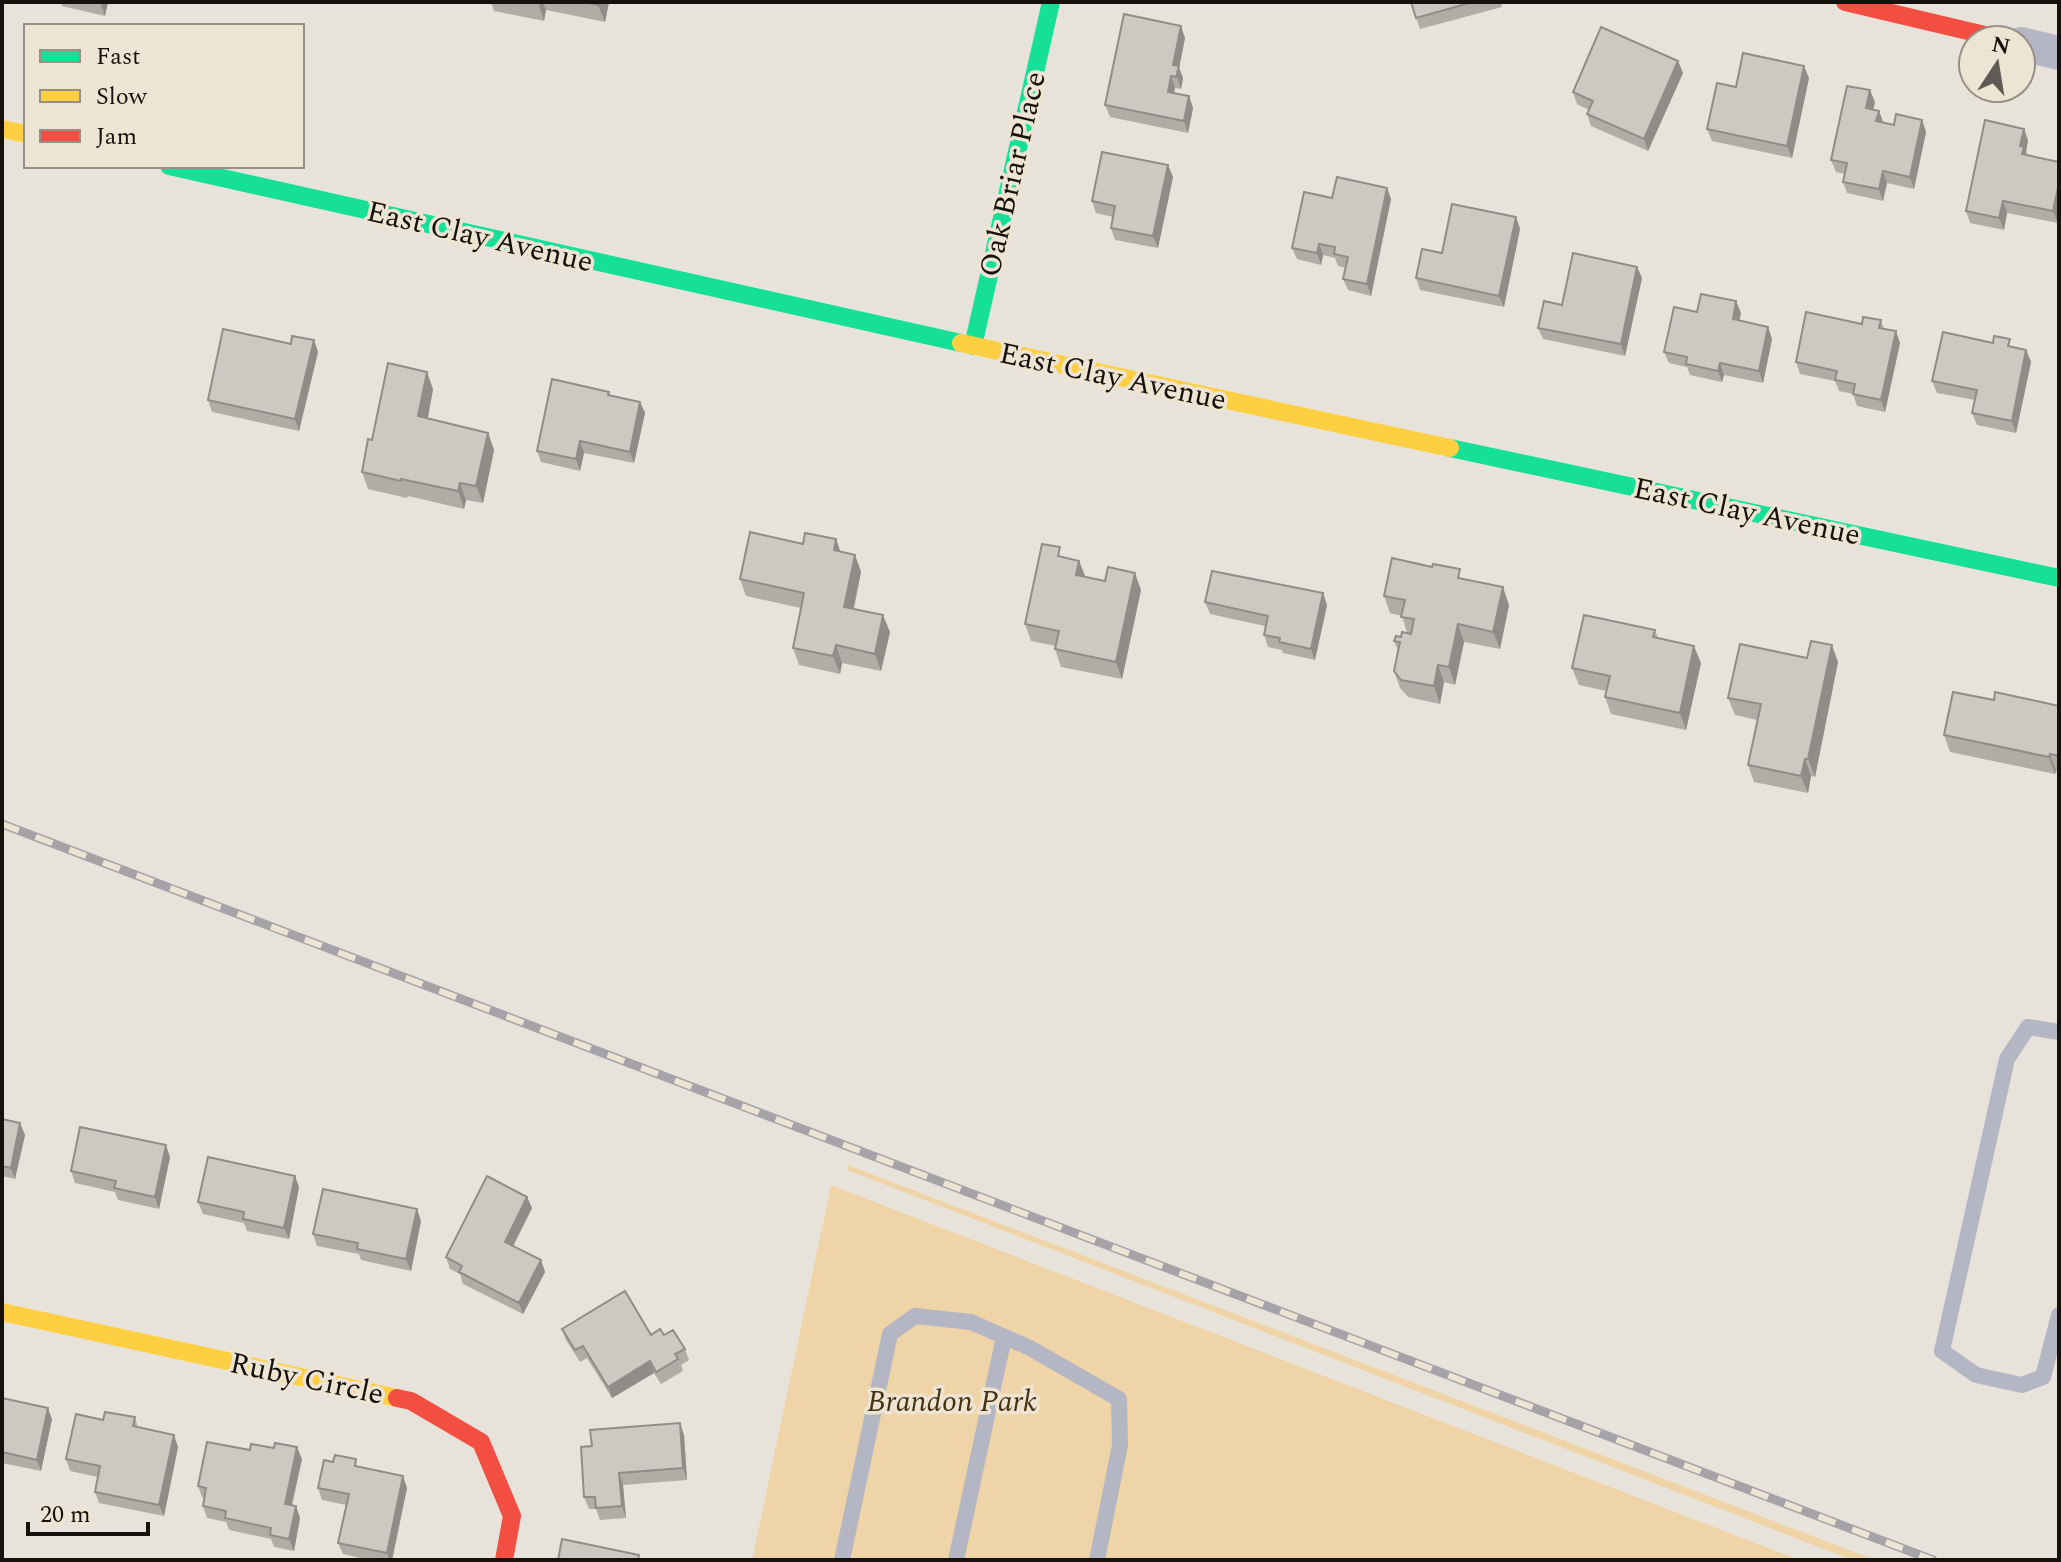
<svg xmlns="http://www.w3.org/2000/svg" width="2061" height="1562" viewBox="0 0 2061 1562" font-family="Spectral,serif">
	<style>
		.green { fill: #efd4a7 }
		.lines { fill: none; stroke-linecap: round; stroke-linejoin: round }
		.lane { stroke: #b5b6c4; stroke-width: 16 }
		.street { stroke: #b5b6c4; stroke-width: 34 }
		.fast { stroke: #16e098; stroke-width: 18 }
		.slow { stroke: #ffcf43; stroke-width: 18 }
		.jam { stroke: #f24e42; stroke-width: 18 }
		.rail-casing { stroke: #a5a3a8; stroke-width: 9 }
		.rail { stroke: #eee4d4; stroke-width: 6; stroke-dasharray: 18; stroke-linecap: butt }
		.wall { fill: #b0ada7 }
		.shaded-wall { fill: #908d88 }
		.building { fill: #cdc9c2; stroke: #908d88; stroke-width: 2 }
		.labels { text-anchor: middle; stroke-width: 7; stroke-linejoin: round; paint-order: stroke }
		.street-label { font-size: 30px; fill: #15120d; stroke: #eee4d4 }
		.park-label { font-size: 30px; font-style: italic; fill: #46320e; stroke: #eee4d4 }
	</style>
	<rect width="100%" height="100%" fill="#e8e3da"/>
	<path class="green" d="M848,1165L1875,1560H1852L847,1170Z
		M831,1185L1799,1560H752Z"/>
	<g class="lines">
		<path class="lane" d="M2059,1032L2028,1027L2007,1059L1942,1351L1976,1375L2022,1385L2043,1377L2059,1315
			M842,1560L890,1334L915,1316L971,1322L1030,1348L1119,1399L1120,1445L1097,1560
			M956,1560L1004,1337"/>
		<path class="street" d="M2021,44L2059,53"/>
		<path class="fast" d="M169,166L961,343
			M973,346L1051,2
			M1450,448L2059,578"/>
		<path class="slow" d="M2,129L26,134
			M961,343L1450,448
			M2,1312L397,1398"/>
		<path class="jam" d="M1845,2L2006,40
			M397,1398L411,1401L481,1442L512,1516L504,1560"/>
		<defs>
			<path id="rail" d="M2,824L1933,1560"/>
		</defs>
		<use href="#rail" class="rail-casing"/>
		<use href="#rail" class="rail"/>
	</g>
	<path class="wall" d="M61,2H108L105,16L62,6Z
		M491,2H609L605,22L546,10L544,21L494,11Z
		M1411,2H1501L1502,7L1420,29Z
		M1185,38L1179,68L1183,78L1181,89L1175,88L1174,93L1189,96L1193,108L1188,133L1110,117L1105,105Z
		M1678,61L1683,73L1648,151L1591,126L1587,114L1589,110L1577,104L1573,92Z
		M1809,78L1792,158L1712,141L1707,129L1736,87Z
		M1875,102L1873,109L1879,111L1883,122L1894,125L1922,120L1926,132L1914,189L1887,183L1883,201L1847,193L1843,182L1845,174L1836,172L1831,160Z
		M2028,140L2026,152L2027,155L2059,162L2058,223L2007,213L2004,230L1970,223L1966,211Z
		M1173,177L1158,248L1115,240L1111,228L1113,217L1096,213L1092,201Z
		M1387,188L1391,199L1371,296L1348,290L1343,279L1346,268L1338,266L1335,258L1323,255L1321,265L1297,259L1292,248L1332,198Z
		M1516,217L1520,229L1504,307L1420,290L1416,278L1442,253Z
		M1637,267L1642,278L1625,356L1543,339L1538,328L1562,305Z
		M1697,312L1741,313L1739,321L1768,327L1772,339L1763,383L1724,375L1722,382L1690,375L1687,367L1669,363L1664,352Z
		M1881,320L1884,329L1900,343L1885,412L1857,406L1853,394L1839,391L1835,381L1800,374L1796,362L1862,324Z
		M314,340L318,352L299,431L212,412L208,400L291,344Z
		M2026,350L2031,362L2016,433L1977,425L1972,413L1975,400L1937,393L1932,381Z
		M433,389L428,418L488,433L494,450L483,503L466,500L464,509L408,496L407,498L368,489L362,472Z
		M610,395L640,402L645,413L634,463L584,453L580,471L541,462L537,451Z
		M841,552L855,555L861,572L854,609L890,632L881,671L842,663L840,674L799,665L793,648L801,608L746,596L740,579Z
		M1064,558L1079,561L1085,577L1141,590L1122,679L1061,667L1055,649L1056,646L1031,641L1025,624Z
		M1464,579L1509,605L1500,649L1464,642L1455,685L1444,682L1440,704L1408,697L1400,688L1394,671L1398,651L1394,641L1407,633L1402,616L1390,613L1384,596Z
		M1323,593L1327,605L1315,660L1283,653L1282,650L1268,647L1264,635L1265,626L1210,614L1205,602Z
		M1655,630L1658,638L1701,663L1686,730L1611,714L1605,697L1606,691L1579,685L1572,668Z
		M1807,658L1838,662L1815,777L1811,776L1808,793L1754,782L1748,765L1757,720L1735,715L1728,698Z
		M1994,700L2059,706V772L2056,771L2055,774L1950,752L1944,735Z
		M2,1119L25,1135L15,1179L2,1176Z
		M170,1157L159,1209L118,1200L115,1192L75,1183L71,1171Z
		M299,1187L289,1239L247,1231L244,1223L203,1214L198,1202Z
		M527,1197L532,1208L513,1246L541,1260L545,1272L523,1314L463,1284L460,1274L450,1269L446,1257Z
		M417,1209L421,1221L411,1271L361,1260L359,1254L317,1246L313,1234Z
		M562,1329L664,1335L685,1349L689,1360L681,1365L683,1371L661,1384L654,1373L612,1398L587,1358L580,1362L566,1340Z
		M2,1398L52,1419L41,1471L2,1463Z
		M135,1417L138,1428L178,1447L164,1516L99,1503L95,1492L98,1477L70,1471L66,1459L103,1420Z
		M684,1435L687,1480L623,1485L626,1518L600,1520L596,1509H589L584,1497L592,1446Z
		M302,1459L292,1506H296L300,1518L294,1551L274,1547L271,1539L229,1530L226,1522L207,1518L203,1506L204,1498L202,1497L198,1486Z
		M359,1466L407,1488L392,1560H369L343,1554L338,1543L346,1505L322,1500L318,1488Z"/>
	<path class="shaded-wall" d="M100,2H108L105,16Z
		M538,2H543L546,10L544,21Z
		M599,2H609L605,22L598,5Z
		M1181,26L1185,38L1179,68L1183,78L1181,89L1173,65Z
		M1678,61L1683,73L1648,151L1644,139Z
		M1804,66L1809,78L1792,158L1787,146Z
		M1171,76L1175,88L1172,103L1168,92Z
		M1870,90L1875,102L1871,120L1866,108Z
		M1189,96L1193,108L1188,133L1184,121Z
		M1879,111L1883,122L1876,121Z
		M1922,120L1926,132L1914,189L1910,177Z
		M2024,129L2028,140L2026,152L2028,159L2026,166L2020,146Z
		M1168,165L1173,177L1158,248L1153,236Z
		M1883,171L1887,183L1883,201L1879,189Z
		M2059,183V216L2058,223L2053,211Z
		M1387,188L1391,199L1371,296L1367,284Z
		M2003,201L2007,213L2004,230L1999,218Z
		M1516,217L1520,229L1504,307L1499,296Z
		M1319,244L1323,255L1321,265L1317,253Z
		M1637,267L1642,278L1625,356L1621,344Z
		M1736,301L1741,313L1737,331L1733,319Z
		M1768,327L1772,339L1763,383L1759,371Z
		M1896,331L1900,343L1885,412L1881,400Z
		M314,340L318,352L299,431L295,419Z
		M2026,350L2031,362L2016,433L2012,421Z
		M1720,363L1724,375L1722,382L1718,371Z
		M427,372L433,389L425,433L418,416Z
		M640,402L645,413L634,463L630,452Z
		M488,433L494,450L483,503L476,486Z
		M580,441L584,453L580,471L576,459Z
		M460,483L466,500L464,509L458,491Z
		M836,539L842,556L834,550Z
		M855,555L861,572L850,624L844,607Z
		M1079,561L1086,578L1076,575Z
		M1135,573L1141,590L1122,679L1116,662Z
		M1503,587L1509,605L1500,649L1493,632Z
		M1323,593L1327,605L1315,660L1311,649Z
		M883,615L890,632L881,671L875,654Z
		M1458,624L1464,642L1455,685L1449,667Z
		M836,645L842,663L840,674L833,656Z
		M1832,645L1838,662L1815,777L1808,759Z
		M1694,646L1701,663L1686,730L1680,713Z
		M1438,665L1444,682L1440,704L1434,686Z
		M2050,754L2056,771L2055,774L2049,757Z
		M1805,759L1811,776L1808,793L1801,776Z
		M20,1123L25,1135L15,1179L11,1168Z
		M166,1145L170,1157L159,1209L155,1197Z
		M295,1176L299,1187L289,1239L284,1228Z
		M527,1197L532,1208L509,1254L505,1242Z
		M417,1209L421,1221L411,1271L406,1259Z
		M541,1260L545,1272L523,1314L519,1303Z
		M650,1361L654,1373L612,1398L608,1387Z
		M48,1408L52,1419L41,1471L37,1460Z
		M680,1423L684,1435L687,1480L683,1468Z
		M174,1435L178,1447L164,1516L159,1505Z
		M297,1447L302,1459L289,1516L285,1504Z
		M619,1473L623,1485L626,1518L622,1506Z
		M403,1476L407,1488L392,1560H389L387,1553Z
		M296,1506L300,1518L294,1551L289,1539Z"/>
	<path class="building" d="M584,2H599L598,5Z
		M1411,2H1473L1416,18Z
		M1124,14L1181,26L1173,65L1179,66L1176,77L1171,76L1168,92L1189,96L1184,121L1105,105Z
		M1601,27L1678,61L1644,139L1587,114L1593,101L1573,92Z
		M1743,53L1804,66L1787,146L1707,129L1717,83L1736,87Z
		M1847,86L1870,90L1866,108L1879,111L1876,121L1894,125L1896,114L1922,120L1910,177L1883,171L1879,189L1843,182L1847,163L1831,160Z
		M1985,120L2024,129L2020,146L2024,147L2022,154L2059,162V183L2053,211L2003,201L1999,218L1966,211Z
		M1102,152L1168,165L1153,236L1111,228L1115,206L1092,201Z
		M1337,177L1387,188L1367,284L1343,279L1348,257L1334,254L1335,247L1319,244L1317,253L1292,248L1304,192L1332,198Z
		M1452,204L1516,217L1499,296L1416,278L1422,249L1442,253Z
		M1573,253L1637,267L1621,344L1538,328L1544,301L1562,305Z
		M1701,294L1736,301L1733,319L1768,327L1759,371L1720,363L1718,371L1686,364L1687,357L1664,352L1674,307L1697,312Z
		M1806,312L1862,324L1863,317L1881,320L1879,328L1896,331L1881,400L1853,394L1855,384L1835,380L1837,371L1796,362Z
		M223,329L291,344L292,336L314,340L295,419L208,400Z
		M1943,332L1993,343L1994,336L2010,339L2008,346L2026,350L2012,421L1972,413L1977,390L1932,381Z
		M388,363L427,372L418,416L488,433L476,486L460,483L458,491L401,479V481L362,472L368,439L372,440Z
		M552,379L609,392L608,395L640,402L630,452L580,441L576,459L537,451Z
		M750,532L803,544L805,533L836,539L834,550L855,555L844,607L883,615L875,654L836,645L833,656L793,648L804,593L740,579Z
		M1042,544L1060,547L1058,556L1079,561L1076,575L1105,581L1108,567L1135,573L1116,662L1055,649L1059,631L1025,624Z
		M1392,558L1432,567L1433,564L1460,569L1458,578L1503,587L1493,632L1458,624L1449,667L1438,665L1434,686L1401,680L1394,671L1400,642L1394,641L1396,636L1401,637L1402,632L1411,634L1414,619L1401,617L1405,600L1384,596Z
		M1212,571L1323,593L1311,649L1279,642L1280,638L1264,635L1268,616L1205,602Z
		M1584,615L1655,630L1653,637L1694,646L1680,713L1605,697L1610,676L1572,668Z
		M1811,641L1832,645L1808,759H1805L1801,776L1748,765L1761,704L1728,698L1740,644L1807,658Z
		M1953,692L1994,700L1995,692L2059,706V756L2050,754L2049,757L1944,735Z
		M2,1119L20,1123L11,1168L2,1166Z
		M80,1127L166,1145L155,1197L114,1188L116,1181L71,1171Z
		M208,1157L295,1176L284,1228L243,1219L244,1212L198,1202Z
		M487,1176L527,1197L505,1242L541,1260L519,1303L459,1272L462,1266L446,1257Z
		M323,1189L417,1209L406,1259L357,1249L358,1243L313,1234Z
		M625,1291L651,1335L660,1329L664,1335L673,1330L685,1349L675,1354L678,1359L656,1372L650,1361L608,1387L583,1346L575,1350L562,1329Z
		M2,1398L48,1408L37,1460L2,1452Z
		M105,1412L135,1417L133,1426L174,1435L159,1505L95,1492L100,1466L66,1459L76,1414L103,1420Z
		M680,1423L683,1468L619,1473L622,1506L596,1508L595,1497H584L581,1447L592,1446L590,1430Z
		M207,1442L250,1450L251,1444L274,1448L275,1443L297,1447L285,1504L296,1506L289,1539L270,1535L271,1528L225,1518L226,1511L203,1506L206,1488L198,1486Z
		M335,1455L356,1459L355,1466L403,1476L387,1553L338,1543L349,1494L318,1488L324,1460L333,1462Z
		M562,1539L639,1555L638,1560H558Z"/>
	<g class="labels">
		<g class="street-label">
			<text transform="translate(1012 174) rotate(-77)" y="10">Oak Briar Place</text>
			<text transform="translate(480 236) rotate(13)" y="10">East Clay Avenue</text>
			<text transform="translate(1113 376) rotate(12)" y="10">East Clay Avenue</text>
			<text transform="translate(1747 511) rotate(12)" y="10">East Clay Avenue</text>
			<text transform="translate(307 1378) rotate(12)" y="10">Ruby Circle</text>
		</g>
		<g class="park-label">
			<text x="952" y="1411">Brandon Park</text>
		</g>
	</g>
	<rect width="2061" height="1562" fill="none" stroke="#15120d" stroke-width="8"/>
	<rect x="24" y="24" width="280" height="144" fill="#eee4d4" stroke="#979084" stroke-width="2"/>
	<rect x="40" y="50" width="40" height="12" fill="#16e098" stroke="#979084" stroke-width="2"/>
	<text x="96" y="64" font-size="24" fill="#15120d">Fast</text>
	<rect x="40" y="90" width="40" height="12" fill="#ffcf43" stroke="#979084" stroke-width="2"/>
	<text x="96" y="104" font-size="24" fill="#15120d">Slow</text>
	<rect x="40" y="130" width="40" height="12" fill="#f24e42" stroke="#979084" stroke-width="2"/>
	<text x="96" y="144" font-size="24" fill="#15120d">Jam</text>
	<g transform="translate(1997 64) rotate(12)"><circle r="38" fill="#eee4d4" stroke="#979084" stroke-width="2"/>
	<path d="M0-6L14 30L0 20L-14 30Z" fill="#5f5b55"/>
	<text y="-12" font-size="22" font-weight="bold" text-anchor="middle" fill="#15120d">N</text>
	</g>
	<path d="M28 1522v12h120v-12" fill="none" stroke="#15120d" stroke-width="4"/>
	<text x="40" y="1522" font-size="24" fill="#15120d" stroke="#eee4d4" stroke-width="6" paint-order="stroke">20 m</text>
</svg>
